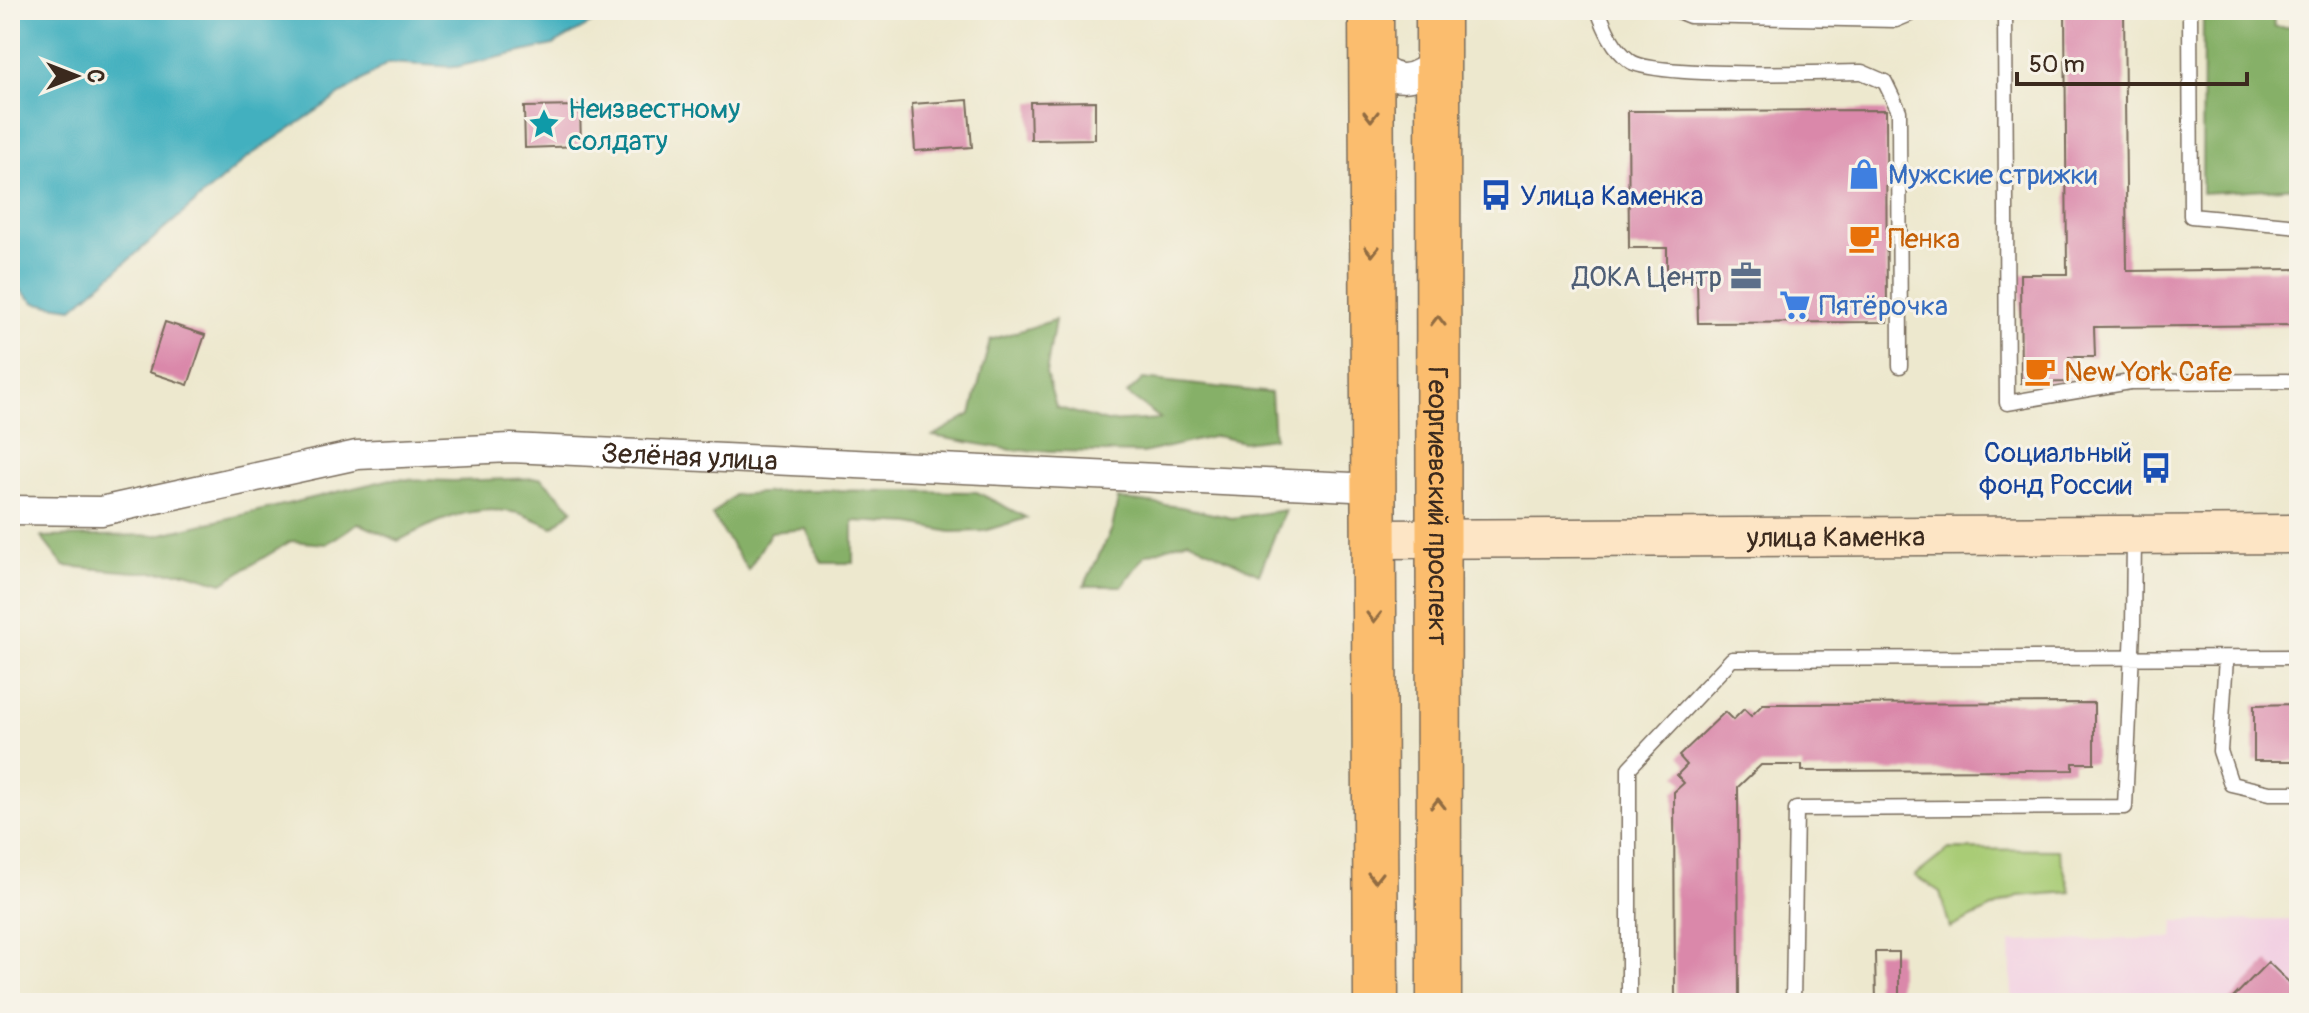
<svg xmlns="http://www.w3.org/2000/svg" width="2309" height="1013" viewBox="0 0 2309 1013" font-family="Pangolin,sans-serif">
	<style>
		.built { fill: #f2cfe2 }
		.green { fill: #a9cc76; stroke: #727b4a; stroke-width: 2 }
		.forest { fill: #86b067; stroke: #606d42; stroke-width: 2 }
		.water { fill: #42b0bf; stroke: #3e6d6e; stroke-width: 2 }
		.building { fill: #da88aa }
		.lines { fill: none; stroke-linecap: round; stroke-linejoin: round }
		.lane-casing { stroke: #796c5c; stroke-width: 17 }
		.street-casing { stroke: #796c5c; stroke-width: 31 }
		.secondary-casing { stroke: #796c5c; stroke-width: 41 }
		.primary-casing { stroke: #796c5c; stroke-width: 47 }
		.lane { stroke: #fff; stroke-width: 14 }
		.street { stroke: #fff; stroke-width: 28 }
		.secondary { stroke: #fde5c5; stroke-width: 38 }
		.primary { stroke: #fbbd6e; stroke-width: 44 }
		.oneway { stroke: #916c42 }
		.labels { text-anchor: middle; stroke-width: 6; stroke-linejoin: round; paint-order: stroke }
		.culture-label { font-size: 28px; fill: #0d838f; stroke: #f7f3e8; text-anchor: start }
		.shop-label { font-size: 28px; fill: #366cbe; stroke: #f7f3e8; text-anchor: start }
		.transit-label { font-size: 28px; fill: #164399; stroke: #f7f3e8; text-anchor: start }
		.food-label { font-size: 28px; fill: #c56008; stroke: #f7f3e8; text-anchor: start }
		.service-label { font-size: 28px; fill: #4e5e75; stroke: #f7f3e8; text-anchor: end }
		.street-label { font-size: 28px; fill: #3b2a1e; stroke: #f7f3e8 }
	</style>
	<rect width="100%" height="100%" fill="#f7f3e8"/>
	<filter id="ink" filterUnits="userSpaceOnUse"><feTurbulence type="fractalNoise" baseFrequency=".0125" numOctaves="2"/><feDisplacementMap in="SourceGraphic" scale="16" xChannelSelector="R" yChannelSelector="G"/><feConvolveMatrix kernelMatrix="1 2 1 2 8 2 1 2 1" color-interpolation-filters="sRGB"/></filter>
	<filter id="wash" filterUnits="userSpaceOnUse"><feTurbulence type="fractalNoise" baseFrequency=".006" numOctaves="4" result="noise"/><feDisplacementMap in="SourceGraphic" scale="32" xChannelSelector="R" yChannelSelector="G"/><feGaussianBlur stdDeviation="1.8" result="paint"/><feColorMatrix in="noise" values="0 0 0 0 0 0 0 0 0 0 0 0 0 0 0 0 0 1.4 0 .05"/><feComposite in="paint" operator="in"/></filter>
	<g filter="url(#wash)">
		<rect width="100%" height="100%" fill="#ede8ce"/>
		<path class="built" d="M2299,920V1003H2012L2010,942L2173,938L2174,921Z"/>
		<path class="green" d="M1949,849L2058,850L2071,892L2018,896L1950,928L1940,892L1915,876Z"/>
		<path class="forest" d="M2203,10H2273L2274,27H2299V187L2202,193Z
			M1055,320L1046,373L1056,407L1107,422L1161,419L1127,394L1143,379L1271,393L1274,438L1243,442L1216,436L1143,453L1012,450L933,436L971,414L990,340Z
			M541,478L573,509L553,527C542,523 530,516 518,513C473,503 436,521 398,541L358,523L326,544L291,541L222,583L185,572H135L64,566L41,537L158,535L391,479L453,481Z
			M805,490L977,492L1027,518L984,531L951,532L911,524L853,521V563H822L806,529L771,532L748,570L712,515L734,495Z
			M1118,499L1181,507L1232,518L1285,510L1259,574L1188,540L1145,555L1122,586H1084L1112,529Z"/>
		<path class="water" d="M10,10H615L553,45L456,67L388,63L248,157L73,308L35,303L10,281Z"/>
		<g id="blocks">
			<path class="building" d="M2065,10H2124L2127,271L2299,269V325L2094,327L2095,357H2069L2070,382L2021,383L2020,274H2067Z
				M968,100L972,147L915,151L912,104Z
				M1095,101V139L1031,140L1030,102Z
				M580,106L581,146L525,148L524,107Z
				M1886,110L1887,322L1698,323L1697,279H1667V248H1629L1628,111Z
				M165,322L205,335L188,385L149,372Z
				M2094,703V763H2073V770L1802,771V765H1761L1738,787L1739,999H1731V1003H1675L1674,792L1684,783L1677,775L1687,765L1679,756L1725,712L1733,720L1744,709L1751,716L1763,704Z
				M2299,704V761H2254V705Z
				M1875,952H1899V1003H1876Z
				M2268,962L2299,992V1003H2228Z"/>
		</g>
	</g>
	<g filter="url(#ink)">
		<use href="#blocks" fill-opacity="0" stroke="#796c5c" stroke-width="2"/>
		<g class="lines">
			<defs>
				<path id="lane" d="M1598,10C1605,29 1613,48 1630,61C1653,78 1825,73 1862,72L1885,82L1899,111L1900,366
					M1675,10L1690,16L1896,20L1920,10
					M2005,10L2007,403L2130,382L2299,381
					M2190,10L2191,216L2299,226
					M2226,658L2220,751L2231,784L2270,793H2299
					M1629,1003V768L1732,659L2299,657
					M1793,1003L1796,809L2125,807L2133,628L2134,538"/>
				<g id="street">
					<path d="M1371,56C1389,86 1415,83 1437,60"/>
					<path id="s1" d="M10,510L101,511L357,455L511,448L1374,488"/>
				</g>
				<g id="secondary">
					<path id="s2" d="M1374,539L2299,534"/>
				</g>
				<g id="primary">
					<path d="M1371,10L1376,1003"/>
					<path id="s3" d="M1438,10L1439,1003"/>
				</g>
			</defs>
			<use href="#lane" class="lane-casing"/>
			<use href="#street" class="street-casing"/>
			<use href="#secondary" class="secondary-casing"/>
			<use href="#primary" class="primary-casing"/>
			<use href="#lane" class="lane"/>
			<use href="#street" class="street"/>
			<use href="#secondary" class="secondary"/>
			<use href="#primary" class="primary"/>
		</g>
		<defs><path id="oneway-chevron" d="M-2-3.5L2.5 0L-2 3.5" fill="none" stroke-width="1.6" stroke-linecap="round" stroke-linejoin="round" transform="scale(2)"/></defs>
		<g class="oneway">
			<use href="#oneway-chevron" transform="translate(1371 116) rotate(90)"/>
			<use href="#oneway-chevron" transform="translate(1372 251) rotate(90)"/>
			<use href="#oneway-chevron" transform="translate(1438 321) rotate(-90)"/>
			<use href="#oneway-chevron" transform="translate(1374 617) rotate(90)"/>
			<use href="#oneway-chevron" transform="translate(1438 804) rotate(-90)"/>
			<use href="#oneway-chevron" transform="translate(1375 877) rotate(90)"/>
		</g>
	</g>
	<defs>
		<symbol id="sight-bare" viewBox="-9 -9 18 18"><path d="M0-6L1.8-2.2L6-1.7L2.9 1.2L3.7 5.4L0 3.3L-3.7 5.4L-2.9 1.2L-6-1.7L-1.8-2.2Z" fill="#0f9aa8" stroke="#f7f3e8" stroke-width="2.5" paint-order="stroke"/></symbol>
		<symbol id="shop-bare" viewBox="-9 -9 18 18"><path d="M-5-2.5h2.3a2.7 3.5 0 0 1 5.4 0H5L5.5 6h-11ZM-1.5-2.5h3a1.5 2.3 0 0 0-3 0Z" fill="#3f7fe0" stroke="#f7f3e8" stroke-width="2.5" paint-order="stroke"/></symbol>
		<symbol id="bus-bare" viewBox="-9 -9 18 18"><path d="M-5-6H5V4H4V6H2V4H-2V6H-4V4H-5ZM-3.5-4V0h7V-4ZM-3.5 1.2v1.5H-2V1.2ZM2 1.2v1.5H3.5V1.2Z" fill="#1a4fb4" stroke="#f7f3e8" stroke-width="2.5" paint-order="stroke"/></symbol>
		<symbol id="cafe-bare" viewBox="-9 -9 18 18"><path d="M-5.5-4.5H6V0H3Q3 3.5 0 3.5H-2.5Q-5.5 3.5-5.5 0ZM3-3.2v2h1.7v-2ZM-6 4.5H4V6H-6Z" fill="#e8710a" stroke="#f7f3e8" stroke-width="2.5" paint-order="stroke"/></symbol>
		<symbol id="office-bare" viewBox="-9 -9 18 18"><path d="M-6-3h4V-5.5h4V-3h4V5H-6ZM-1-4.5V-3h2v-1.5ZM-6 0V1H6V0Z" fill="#5c6f8a" stroke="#f7f3e8" stroke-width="2.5" paint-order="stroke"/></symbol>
		<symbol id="supermarket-bare" viewBox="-9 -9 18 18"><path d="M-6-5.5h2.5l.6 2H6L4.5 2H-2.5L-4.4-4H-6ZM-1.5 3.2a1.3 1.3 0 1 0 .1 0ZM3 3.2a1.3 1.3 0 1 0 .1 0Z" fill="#3f7fe0" stroke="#f7f3e8" stroke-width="2.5" paint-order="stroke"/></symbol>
	</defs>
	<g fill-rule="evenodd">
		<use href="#sight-bare" x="522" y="102" width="44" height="44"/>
		<use href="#shop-bare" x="1842" y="152" width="44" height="44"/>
		<use href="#bus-bare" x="1474" y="173" width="44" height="44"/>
		<use href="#cafe-bare" x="1842" y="216" width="44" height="44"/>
		<use href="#office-bare" x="1724" y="254" width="44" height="44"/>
		<use href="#supermarket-bare" x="1773" y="283" width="44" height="44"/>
		<use href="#cafe-bare" x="2018" y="349" width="44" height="44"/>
		<use href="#bus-bare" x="2134" y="446" width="44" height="44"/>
	</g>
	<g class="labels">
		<g class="culture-label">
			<text x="568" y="118">Неизвестному<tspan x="568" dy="32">солдату</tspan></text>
		</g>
		<g class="shop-label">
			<text x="1888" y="184">Мужские стрижки</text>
			<text x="1819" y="315">Пятёрочка</text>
		</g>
		<g class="transit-label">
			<text x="1520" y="205">Улица Каменка</text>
			<text x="2132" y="462" text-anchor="end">Социальный<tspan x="2132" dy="32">фонд России</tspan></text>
		</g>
		<g class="food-label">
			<text x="1888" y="248">Пенка</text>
			<text x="2064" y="381">New York Cafe</text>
		</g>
		<g class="service-label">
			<text x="1722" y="286">ДОКА Центр</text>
		</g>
		<g class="street-label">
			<text dy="10" stroke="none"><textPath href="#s1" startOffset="686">Зелёная улица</textPath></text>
			<text dy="10" stroke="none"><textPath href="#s3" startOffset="496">Георгиевский проспект</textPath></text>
			<text dy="10" stroke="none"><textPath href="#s2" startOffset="462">улица Каменка</textPath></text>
		</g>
	</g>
	<rect width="2309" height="1013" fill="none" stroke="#f7f3e8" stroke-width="40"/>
	<g transform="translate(76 76) rotate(90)" stroke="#f7f3e8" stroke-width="6" paint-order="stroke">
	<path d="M0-6L14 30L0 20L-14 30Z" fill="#3b2a1e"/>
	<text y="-12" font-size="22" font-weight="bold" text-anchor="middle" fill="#3b2a1e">С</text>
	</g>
	<path d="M2017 72v12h230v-12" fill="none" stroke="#3b2a1e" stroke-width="4"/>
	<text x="2029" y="72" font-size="24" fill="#3b2a1e" stroke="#f7f3e8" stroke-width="6" paint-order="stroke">50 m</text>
</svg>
